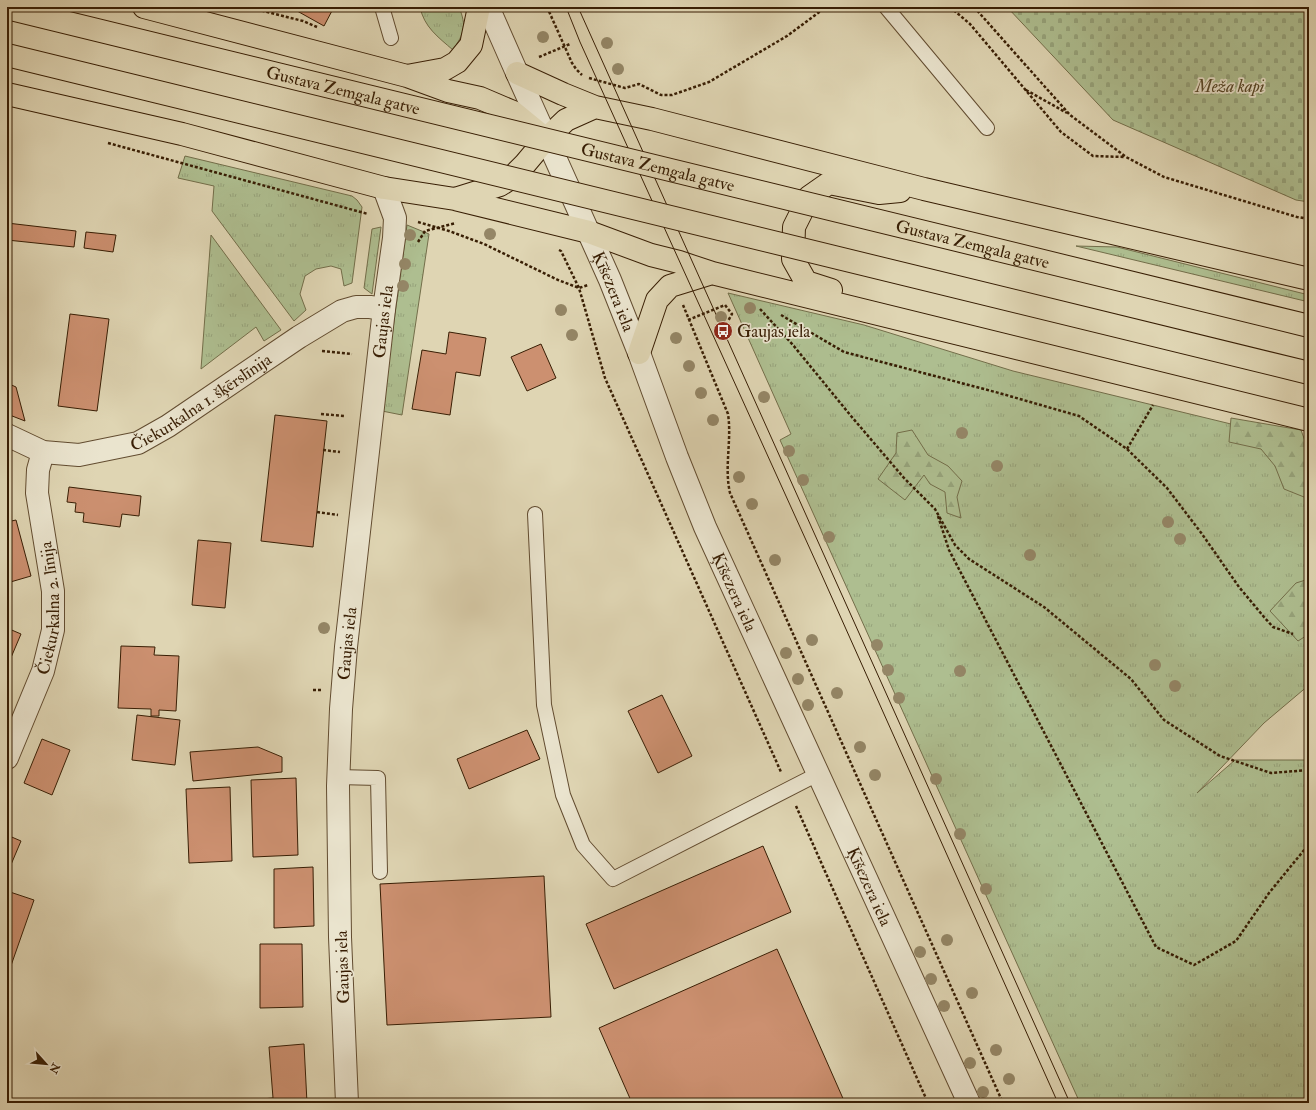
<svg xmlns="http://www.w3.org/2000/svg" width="1316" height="1110" viewBox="0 0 1316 1110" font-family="'IM FELL Double Pica',serif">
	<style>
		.grass { fill: url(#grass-tufts); stroke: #736e4a }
		.forest { fill: url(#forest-firs); stroke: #736e4a }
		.cemetery { fill: url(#cemetery-stones); stroke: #736e4a }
		.building { fill: #cc9070; stroke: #381e04 }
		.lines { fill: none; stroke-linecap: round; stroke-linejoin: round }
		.service-casing { stroke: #624c30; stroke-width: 16 }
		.minor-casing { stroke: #624c30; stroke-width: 24 }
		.tertiary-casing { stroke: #624c30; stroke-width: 24 }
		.primary-casing { stroke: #381e04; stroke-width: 24 }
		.path { stroke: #381e04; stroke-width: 2.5; stroke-dasharray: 3 2; stroke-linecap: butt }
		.service { stroke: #eae4ce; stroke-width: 14 }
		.minor { stroke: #eae4ce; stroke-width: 22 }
		.tertiary { stroke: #eae4ce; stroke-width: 22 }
		.primary { stroke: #dfd5b3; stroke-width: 22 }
		.tram { stroke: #381e04; stroke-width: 1 }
		.primary-bridge-casing { stroke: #381e04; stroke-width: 24; stroke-linecap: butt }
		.primary-bridge { stroke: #dfd5b3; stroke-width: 22 }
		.tree { fill: #948666 }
		.labels { text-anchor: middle; stroke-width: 3.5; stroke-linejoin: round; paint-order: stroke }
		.park-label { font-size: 17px; font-style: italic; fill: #564627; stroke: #eae4ce }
		.street-label { font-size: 17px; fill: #381e04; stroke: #eae4ce }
		.poi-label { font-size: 17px; fill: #381e04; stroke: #eae4ce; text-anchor: start }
	</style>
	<defs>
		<pattern id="grass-tufts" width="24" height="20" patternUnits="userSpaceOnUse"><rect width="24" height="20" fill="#aebe90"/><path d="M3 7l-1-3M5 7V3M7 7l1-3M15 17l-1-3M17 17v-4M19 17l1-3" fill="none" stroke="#96a37b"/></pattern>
		<pattern id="forest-firs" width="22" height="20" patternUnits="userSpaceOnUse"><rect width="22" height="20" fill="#aebe90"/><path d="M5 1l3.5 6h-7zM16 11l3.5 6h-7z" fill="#96a37b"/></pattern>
		<pattern id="cemetery-stones" width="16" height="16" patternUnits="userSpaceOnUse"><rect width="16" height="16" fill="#aebe90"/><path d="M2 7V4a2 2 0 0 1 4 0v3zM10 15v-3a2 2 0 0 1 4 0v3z" fill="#96a37b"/></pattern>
	</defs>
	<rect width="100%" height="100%" fill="#dfd5b3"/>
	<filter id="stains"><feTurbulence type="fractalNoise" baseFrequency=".005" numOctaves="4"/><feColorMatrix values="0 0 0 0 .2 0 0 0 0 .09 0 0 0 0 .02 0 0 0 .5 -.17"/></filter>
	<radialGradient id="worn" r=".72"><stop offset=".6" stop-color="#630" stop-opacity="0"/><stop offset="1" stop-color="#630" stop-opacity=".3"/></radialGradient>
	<path class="grass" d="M420,7H459C467,27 464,33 453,50C438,37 424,27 420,7Z
		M185,156L352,196L357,200L362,207L352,283L344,286L341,269L331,266L316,269L305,276L300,294L306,310L294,321L212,211L214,186L178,178Z
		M407,225L429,234L402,415L382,411Z
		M381,227L372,294L364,288L372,229Z
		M211,235L281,330L264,341L256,327L201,369Z
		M1076,246L1117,247L1309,295V302Z
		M728,293L864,325L1013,371L1309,443V685L1264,723L1197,793L1235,760H1309V1103H1080L780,440L791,434Z"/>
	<path class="forest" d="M1231,418L1301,430L1309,452V499L1284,489L1275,466L1261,449L1229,442Z
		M912,430L928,455L948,466L962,481L957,497L961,518L947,513L945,492L930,484L924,475L905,500L878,479L896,453L897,433Z
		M1309,579V634L1298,641L1270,611L1296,583Z"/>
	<path class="cemetery" d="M1007,7H1309V202L1296,200L1113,120Z"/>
	<path class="building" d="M290,7H334L324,26Z
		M7,223L76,231L74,247L7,240Z
		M86,232L116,235L113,252L84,248Z
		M70,314L109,319L97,411L58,406Z
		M449,332L486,338L480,376L456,372L450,415L412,409L422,350L446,354Z
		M541,344L556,378L527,391L511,357Z
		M7,383L16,387L25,421L7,414Z
		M275,415L327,421L313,547L261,541Z
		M69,487L141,496L139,516L122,514L120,527L83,522L84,513L75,512L76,503L67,502Z
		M16,520L31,576L7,583V522Z
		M198,540L231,543L225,608L192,605Z
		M7,628L21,634L7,667Z
		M121,646L155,647L154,655L179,656L176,711L159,710V716H151V709L118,708Z
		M662,695L692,756L658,773L628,711Z
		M137,715L180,720L175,765L132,760Z
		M527,730L540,759L469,789L457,759Z
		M42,739L70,750L52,795L24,783Z
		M258,747L282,757V772L193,781L190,752Z
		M296,778L298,855L253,857L251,780Z
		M230,787L232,861L189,863L186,789Z
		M7,835L21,841L7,874Z
		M763,846L791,912L614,989L586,924Z
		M313,867L314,926L274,928V869Z
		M544,876L551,1017L387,1025L380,884Z
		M7,891L34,900L7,977Z
		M260,944H302L303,1007L260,1008Z
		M777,949L845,1103H632L599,1028Z
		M304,1044L307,1103H227V1102L273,1098L269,1047Z"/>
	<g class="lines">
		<defs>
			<path id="service" d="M382,7L391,38
				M886,7L987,128
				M535,514L544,705L563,795L583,845L613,879L818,774
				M338,777L378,778L380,872"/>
			<g id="minor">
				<path id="s1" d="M7,435L43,452L79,455L138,443L168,426L299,337L342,311L356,307H370L384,309"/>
				<path id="s2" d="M7,758L43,671L53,630V591L37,493L38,470L43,452"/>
				<path id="s3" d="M347,1103L340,937L338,786L341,709L346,647L384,309L394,238L395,218L384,188"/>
			</g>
			<g id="tertiary">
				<path id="s4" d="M488,7L517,73L610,280L639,353L677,457L705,527L969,1103"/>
			</g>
			<path id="primary" d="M144,7L407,76L448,91L480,98L513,112L546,139
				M517,73L563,94L595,107L652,119L924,189L1309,279
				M407,76L445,69L457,62L471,45L479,7
				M7,94L182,134L384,188L455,199L589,232L651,255L679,262L712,273L1309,420
				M455,199L500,185L511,178L525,164L546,139L566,120L595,107
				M831,290L806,282L793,259L794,227L809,197L829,183L879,193L900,191
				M639,353L657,300L670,286L712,273"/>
		</defs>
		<use href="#service" class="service-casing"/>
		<use href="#minor" class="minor-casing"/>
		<use href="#tertiary" class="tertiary-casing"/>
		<use href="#primary" class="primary-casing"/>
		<path class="path" d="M247,7L303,21L317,27
			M547,7L572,63L576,69L582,75
			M950,7L970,24L1061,132L1093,156L1125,157
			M974,7L1070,115L1126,157L1164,177L1297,217L1309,219
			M539,57L570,44
			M589,78L625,88L639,84L661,95H672L709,82L787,36L826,7
			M1026,90L1067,113
			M108,143L368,214
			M418,222L449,231L484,244L558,280L579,288L588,285
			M418,242L425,231L456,223
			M559,250L561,251L579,288L605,378L781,772
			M683,305L728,414C732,440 724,467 730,493L1003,1103
			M760,309L793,345L851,416L904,478L935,509L955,545L969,559L1044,607L1131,679L1164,720L1220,756L1271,773L1309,770
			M781,315L844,352L999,393L1079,416L1127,449L1167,488L1202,534L1239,587L1264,617L1273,627L1293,634
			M688,320L725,305L732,314L728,321
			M322,351L352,354
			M321,414L344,416
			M1127,449L1153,405
			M323,450L340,452
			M317,512L338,515
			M938,516L949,550L1156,947L1194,965L1236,941L1269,893L1309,844
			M313,690H321
			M796,806L928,1103"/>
		<use href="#service" class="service"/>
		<use href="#minor" class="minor"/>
		<use href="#tertiary" class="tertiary"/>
		<use href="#primary" class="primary"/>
		<path class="tram" d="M566,7L580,42L820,571L1058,1103
			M578,7L1070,1103"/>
		<defs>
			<g id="primary-bridge">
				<path id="s5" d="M7,8L1309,326"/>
				<path d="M7,55L1309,373"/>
			</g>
		</defs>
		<use href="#primary-bridge" class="primary-bridge-casing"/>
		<use href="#primary-bridge" class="primary-bridge"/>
	</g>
	<g class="tree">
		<circle cx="543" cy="37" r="6"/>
		<circle cx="607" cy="43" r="6"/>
		<circle cx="618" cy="69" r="6"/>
		<circle cx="490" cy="234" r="6"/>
		<circle cx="410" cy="235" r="6"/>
		<circle cx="405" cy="264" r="6"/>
		<circle cx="403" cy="286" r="6"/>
		<circle cx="750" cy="308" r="6"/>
		<circle cx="561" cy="310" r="6"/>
		<circle cx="721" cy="317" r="6"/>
		<circle cx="572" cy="335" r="6"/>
		<circle cx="676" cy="338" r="6"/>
		<circle cx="689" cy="366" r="6"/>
		<circle cx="701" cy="393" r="6"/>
		<circle cx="764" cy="397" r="6"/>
		<circle cx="713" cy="420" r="6"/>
		<circle cx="962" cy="433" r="6"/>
		<circle cx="789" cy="451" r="6"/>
		<circle cx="997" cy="466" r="6"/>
		<circle cx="739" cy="477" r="6"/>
		<circle cx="803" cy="480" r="6"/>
		<circle cx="752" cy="504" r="6"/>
		<circle cx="1168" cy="522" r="6"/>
		<circle cx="829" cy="537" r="6"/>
		<circle cx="1180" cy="539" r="6"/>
		<circle cx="1030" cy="555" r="6"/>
		<circle cx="775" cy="560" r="6"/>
		<circle cx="324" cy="628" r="6"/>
		<circle cx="812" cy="640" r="6"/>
		<circle cx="877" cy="645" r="6"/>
		<circle cx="786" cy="653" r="6"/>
		<circle cx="1155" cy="665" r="6"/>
		<circle cx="888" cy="670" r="6"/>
		<circle cx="960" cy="671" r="6"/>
		<circle cx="798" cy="679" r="6"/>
		<circle cx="1175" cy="686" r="6"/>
		<circle cx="837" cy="693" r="6"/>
		<circle cx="899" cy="698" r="6"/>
		<circle cx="808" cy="705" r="6"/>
		<circle cx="860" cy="747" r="6"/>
		<circle cx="875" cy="775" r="6"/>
		<circle cx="936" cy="779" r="6"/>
		<circle cx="960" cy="834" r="6"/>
		<circle cx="986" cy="889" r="6"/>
		<circle cx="947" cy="940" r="6"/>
		<circle cx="920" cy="952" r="6"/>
		<circle cx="931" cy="979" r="6"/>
		<circle cx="972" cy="993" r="6"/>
		<circle cx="944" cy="1006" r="6"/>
		<circle cx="996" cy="1050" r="6"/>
		<circle cx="970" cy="1063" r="6"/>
		<circle cx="1009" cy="1079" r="6"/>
		<circle cx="983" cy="1092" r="6"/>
	</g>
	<defs>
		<symbol id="bus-disc" viewBox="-11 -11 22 22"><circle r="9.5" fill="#8f2418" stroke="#eae4ce"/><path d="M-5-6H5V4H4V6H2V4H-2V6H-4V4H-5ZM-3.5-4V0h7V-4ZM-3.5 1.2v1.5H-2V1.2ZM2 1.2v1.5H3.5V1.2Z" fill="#fff"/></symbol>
	</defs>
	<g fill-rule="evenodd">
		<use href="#bus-disc" x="712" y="320" width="22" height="22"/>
	</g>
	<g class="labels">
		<g class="park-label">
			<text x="1230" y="92">Meža kapi</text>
		</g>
		<g class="street-label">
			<text dy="6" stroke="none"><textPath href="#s5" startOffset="346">Gustava Zemgala gatve</textPath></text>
			<text dy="6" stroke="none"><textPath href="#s5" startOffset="670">Gustava Zemgala gatve</textPath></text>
			<text dy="6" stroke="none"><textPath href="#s5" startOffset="994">Gustava Zemgala gatve</textPath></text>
			<text dy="6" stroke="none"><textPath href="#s4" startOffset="311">Ķīšezera iela</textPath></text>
			<text dy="6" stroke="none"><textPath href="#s3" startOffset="784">Gaujas iela</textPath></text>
			<text dy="6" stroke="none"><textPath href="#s1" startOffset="211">Čiekurkalna 1. šķērslīnija</textPath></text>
			<text dy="6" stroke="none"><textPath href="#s4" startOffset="635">Ķīšezera iela</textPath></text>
			<text dy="6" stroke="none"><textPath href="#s2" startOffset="158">Čiekurkalna 2. līnija</textPath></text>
			<text dy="6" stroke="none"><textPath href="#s3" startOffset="460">Gaujas iela</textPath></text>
			<text dy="6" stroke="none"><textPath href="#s4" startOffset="959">Ķīšezera iela</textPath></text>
			<text transform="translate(342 967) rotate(-92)" y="6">Gaujas iela</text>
		</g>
		<g class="poi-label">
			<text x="737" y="337">Gaujas iela</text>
		</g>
	</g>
	<rect width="1316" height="1110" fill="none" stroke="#dfd5b3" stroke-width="24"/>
	<rect x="8" y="8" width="1300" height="1094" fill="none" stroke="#381e04" stroke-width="2"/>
	<rect x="12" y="12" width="1292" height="1086" fill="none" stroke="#381e04"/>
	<g transform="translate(46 1064) rotate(117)" stroke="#eae4ce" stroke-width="3" paint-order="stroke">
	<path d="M0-3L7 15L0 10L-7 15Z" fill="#381e04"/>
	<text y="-6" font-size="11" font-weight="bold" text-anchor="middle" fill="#381e04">N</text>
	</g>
	<rect width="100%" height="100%" filter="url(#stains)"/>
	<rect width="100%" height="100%" fill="url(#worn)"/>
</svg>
